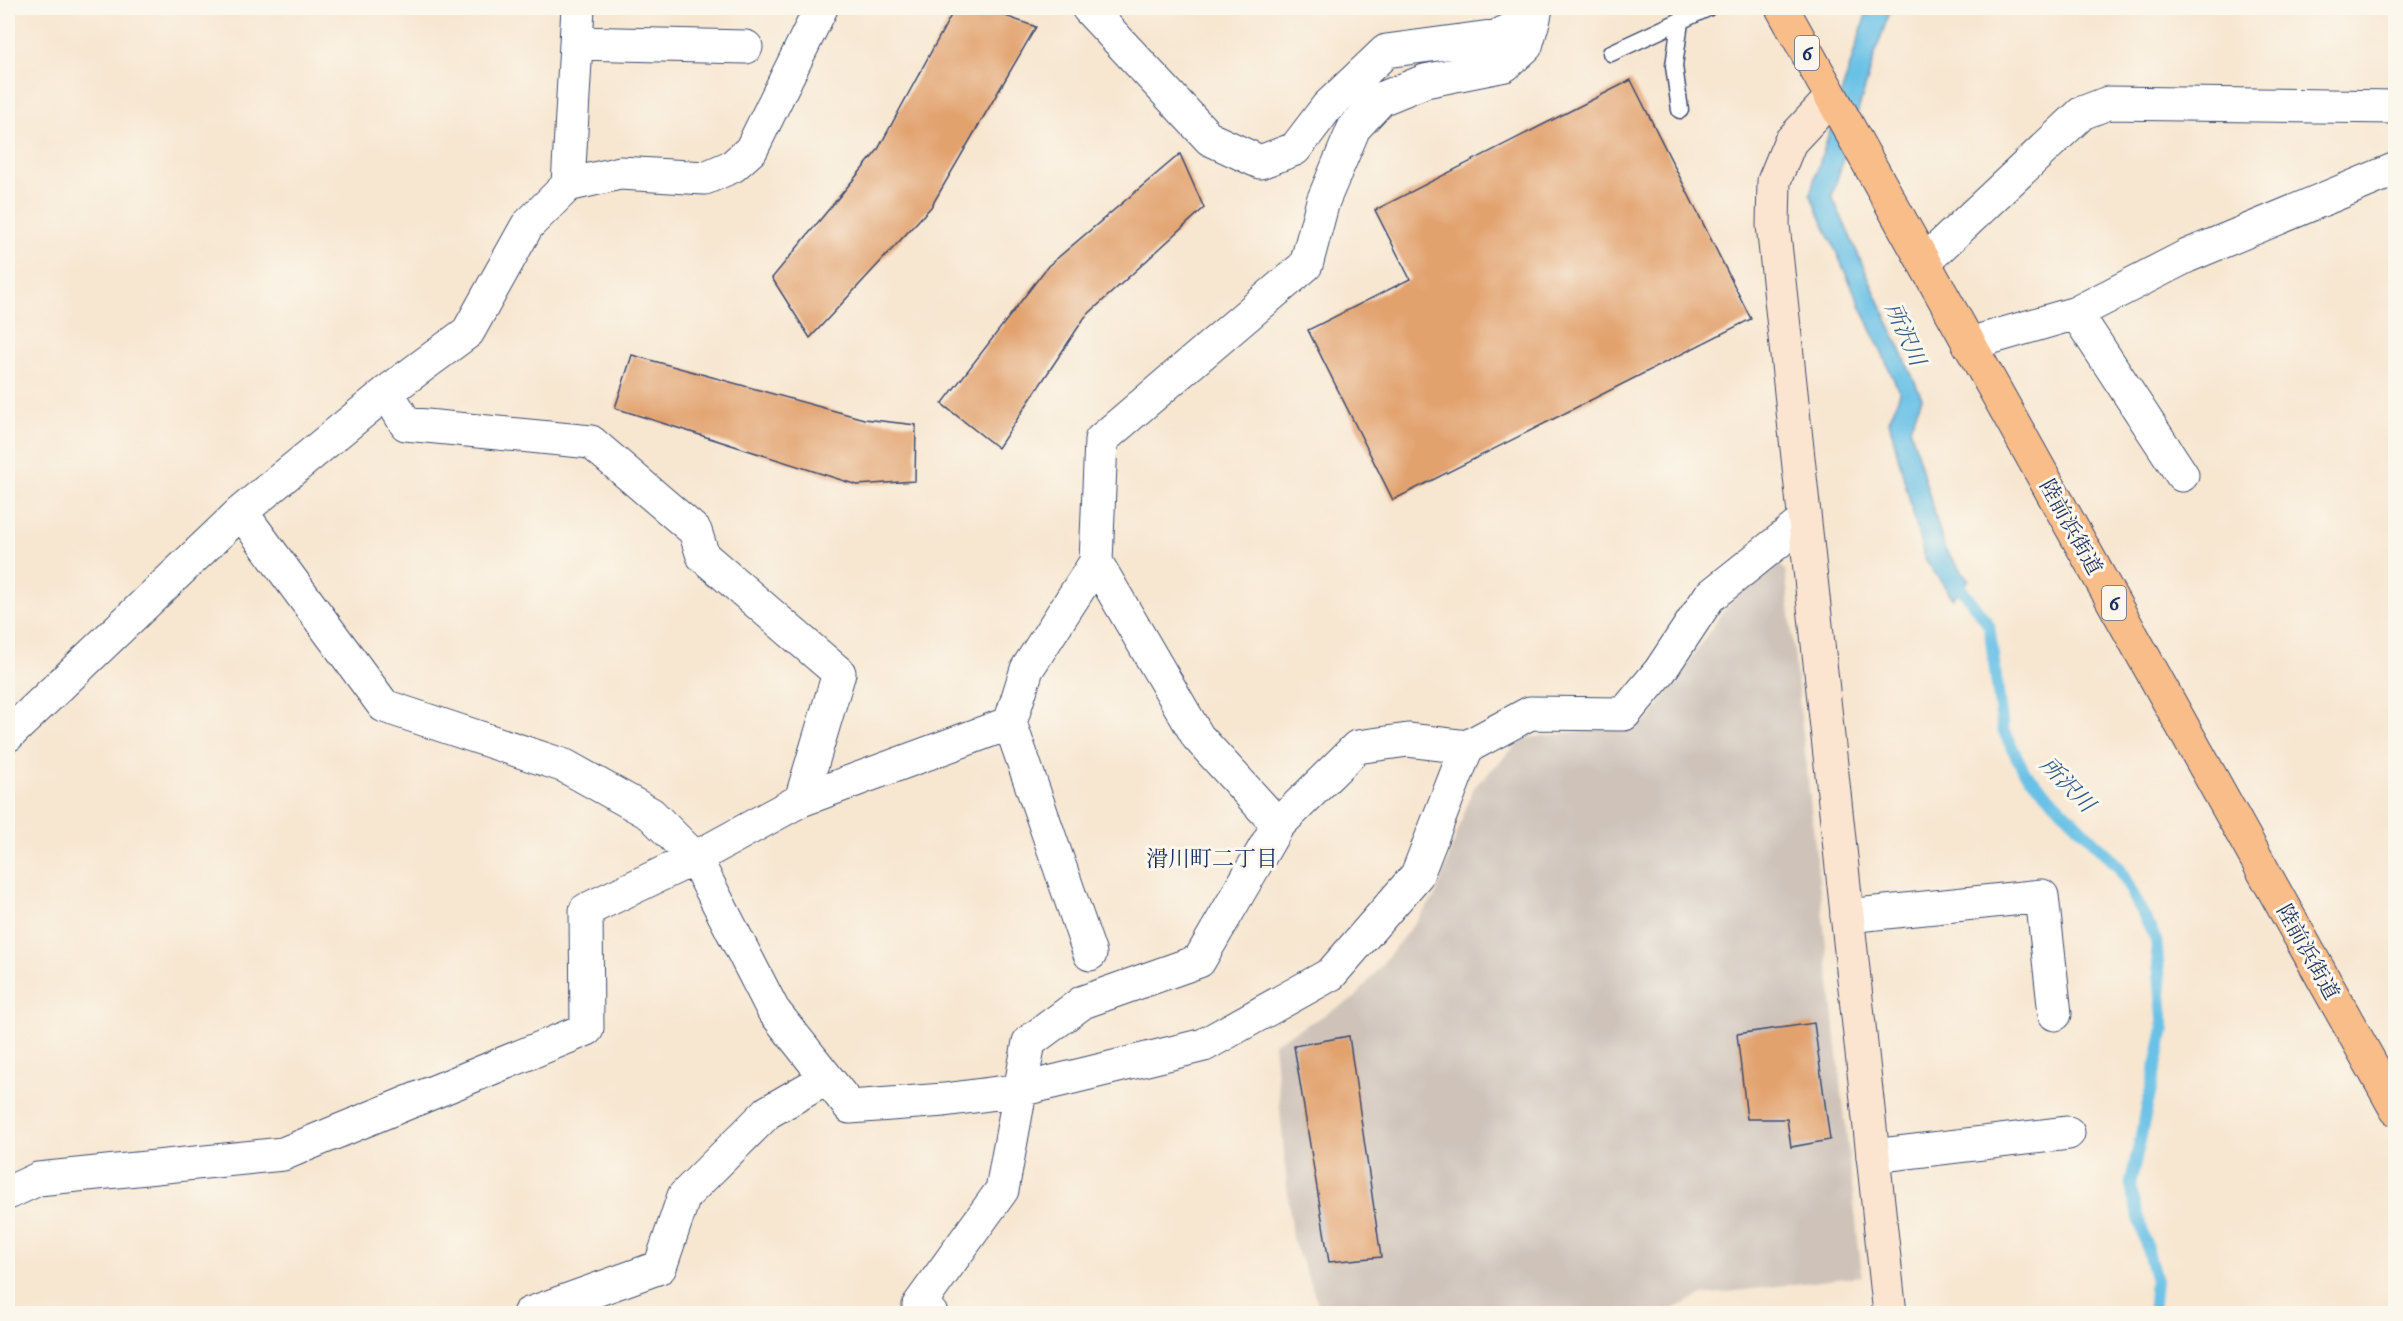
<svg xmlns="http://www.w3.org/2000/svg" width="2403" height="1321" viewBox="0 0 2403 1321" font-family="'IM FELL Double Pica','Noto Serif JP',serif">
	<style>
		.industrial { fill: #cec2b9 }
		.water { fill: #69c1e6; stroke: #4278a2; stroke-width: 1.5 }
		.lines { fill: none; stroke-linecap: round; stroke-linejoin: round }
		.stream { stroke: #69c1e6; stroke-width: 12 }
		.building { fill: #e2a26e }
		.lane-casing { stroke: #3c4a6f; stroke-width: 19 }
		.street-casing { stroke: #3c4a6f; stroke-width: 35 }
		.secondary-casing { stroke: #3c4a6f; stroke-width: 35 }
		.highway-casing { stroke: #3c4a6f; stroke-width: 35 }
		.lane { stroke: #fff; stroke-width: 16 }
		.street { stroke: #fff; stroke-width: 33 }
		.secondary { stroke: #fce5d0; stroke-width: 33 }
		.highway { stroke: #f8bd89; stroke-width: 33 }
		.labels { text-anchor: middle; stroke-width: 6; stroke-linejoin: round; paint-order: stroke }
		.shield { fill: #fbf7ec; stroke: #5e6b89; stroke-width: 1.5 }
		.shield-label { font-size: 20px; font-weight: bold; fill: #1b2f5e }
		.street-label { font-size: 21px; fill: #1b2f5e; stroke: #fbf7ec }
		.water-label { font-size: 22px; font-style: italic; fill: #325b87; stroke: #fbf7ec }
		.neighbourhood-label { font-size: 22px; fill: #1b2f5e; stroke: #fbf7ec }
	</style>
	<rect width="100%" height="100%" fill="#fbf7ec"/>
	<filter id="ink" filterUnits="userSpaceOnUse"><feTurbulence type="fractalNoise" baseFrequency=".0167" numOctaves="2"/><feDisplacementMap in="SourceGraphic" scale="12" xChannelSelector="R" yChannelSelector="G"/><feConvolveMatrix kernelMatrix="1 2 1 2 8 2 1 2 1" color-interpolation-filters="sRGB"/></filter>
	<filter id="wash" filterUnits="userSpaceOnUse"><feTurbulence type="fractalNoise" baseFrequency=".008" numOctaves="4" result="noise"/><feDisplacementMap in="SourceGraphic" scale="24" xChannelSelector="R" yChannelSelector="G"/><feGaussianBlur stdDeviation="1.35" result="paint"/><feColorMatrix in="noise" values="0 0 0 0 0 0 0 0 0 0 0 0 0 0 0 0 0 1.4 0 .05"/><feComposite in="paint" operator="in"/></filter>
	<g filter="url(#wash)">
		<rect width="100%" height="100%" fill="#f7e6d0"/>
		<path class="industrial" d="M1773,559L1785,570L1862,1276L1703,1295L1663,1313H1322L1292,1238L1274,1043L1355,998L1435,897L1473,788L1523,739L1648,721L1726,607Z"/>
		<path class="water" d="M1868,8H1891L1878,45L1832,196L1922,398L1910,428L1945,550L1969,580L1953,598L1925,559L1889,421L1900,393L1810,194Z"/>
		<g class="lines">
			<path class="stream" d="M1952,576L1989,625L2003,730L2024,771L2119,867L2156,940L2164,1029L2130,1186L2156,1281L2153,1314"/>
		</g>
		<g id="blocks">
			<path class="building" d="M955,8H983L1036,27L931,207L810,338L772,278L877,151Z
				M1631,80L1751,319L1393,500L1308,330L1410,279L1375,210Z
				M1180,154L1204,208L1085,317L998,448L942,404L1048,266Z
				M632,355L864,419L916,425L915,481L857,485L615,408Z
				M1814,1023L1830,1140L1791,1147L1787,1119H1747L1737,1034Z
				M1349,1036L1381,1257L1329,1262L1294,1046Z"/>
		</g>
	</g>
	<g filter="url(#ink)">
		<use href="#blocks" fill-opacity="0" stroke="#3c4a6f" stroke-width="1.5"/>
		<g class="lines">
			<defs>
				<path id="lane" d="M1611,53L1708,8
					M1680,110L1674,66L1680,22"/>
				<path id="street" d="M1088,8L1210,139L1260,162L1295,149L1327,107L1386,51L1498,36L1534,18L1536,8
					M576,43L746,47
					M568,185L578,8
					M1924,262L2082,113L2108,103L2396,107
					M1969,344L2076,313
					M387,392L406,424L591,442L695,531L703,556L839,673L801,800
					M2182,475L2076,313L2187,256L2396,169
					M241,512L384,706L565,766L651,814L695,858L773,1010L850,1107L944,1100L1020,1090L1204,1045L1331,974L1417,875L1467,747L1530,713L1624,714L1660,671L1709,597L1804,521
					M1096,562L1198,737L1278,825
					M8,735L241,512L387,392L468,332L527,226L568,185L620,173L705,178L733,166L751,150L821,8
					M1847,916L2042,896L2055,1014
					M1090,954L1010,723L1027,669L1096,562L1101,440L1306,265L1323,201L1354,128L1381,99L1425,81L1505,65L1526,46L1534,18
					M1873,1156L2068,1133
					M8,1193L38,1179L283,1154L587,1029L586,910L695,858L801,800L1010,723
					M529,1314L660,1267L684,1196L768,1112L827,1078
					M931,1314L919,1305L1002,1190L1029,1042L1083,1002L1199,961L1278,825L1357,747L1408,740L1467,747"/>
				<path id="secondary" d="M1831,98L1790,142L1774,181L1773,225L1890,1314"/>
				<path id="highway" d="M1782,8L2396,1109"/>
			</defs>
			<use href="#lane" class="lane-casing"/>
			<use href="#street" class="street-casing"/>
			<use href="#secondary" class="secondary-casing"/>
			<use href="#highway" class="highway-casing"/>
			<use href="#lane" class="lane"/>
			<use href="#street" class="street"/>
			<use href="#secondary" class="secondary"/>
			<use href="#highway" class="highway"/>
		</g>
	</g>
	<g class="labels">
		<g class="shield">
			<rect x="1795" y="36" width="24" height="34" rx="4.5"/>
			<rect x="2102" y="586" width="24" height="34" rx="4.5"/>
		</g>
		<g class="shield-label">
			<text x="1807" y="60">6</text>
			<text x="2114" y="610">6</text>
		</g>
		<g class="street-label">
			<text transform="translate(2071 527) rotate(61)" y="7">陸前浜街道</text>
			<text transform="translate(2308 952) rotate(61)" y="7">陸前浜街道</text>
		</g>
		<g class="water-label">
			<text transform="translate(1906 334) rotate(66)" y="8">所沢川</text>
			<text transform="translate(2068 784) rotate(46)" y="8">所沢川</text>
		</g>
		<g class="neighbourhood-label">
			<text x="1212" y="866">滑川町二丁目</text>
		</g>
	</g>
	<rect width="2403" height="1321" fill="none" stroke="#fbf7ec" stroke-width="30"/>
</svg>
